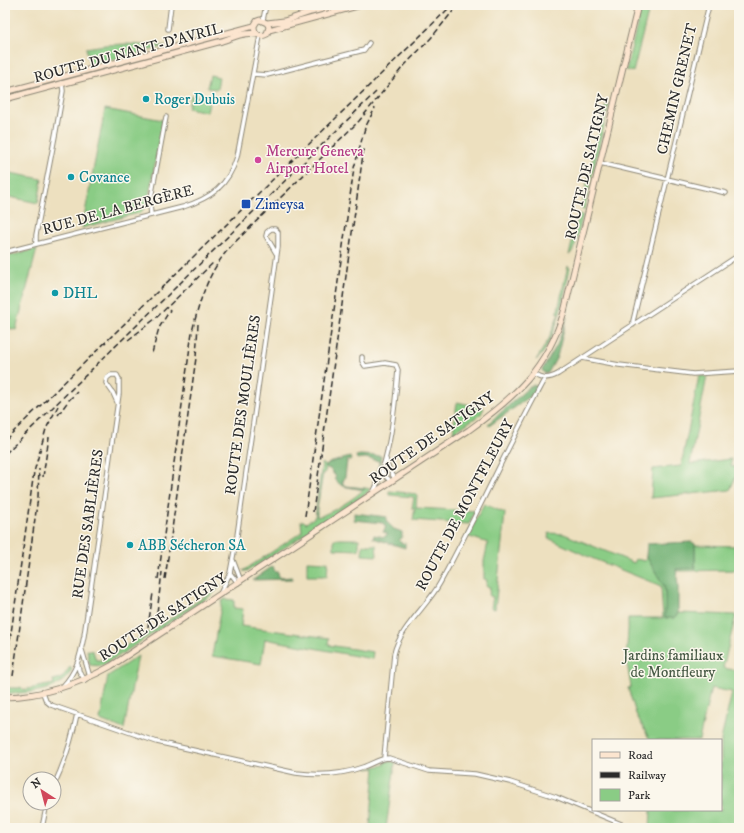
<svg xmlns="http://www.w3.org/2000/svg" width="744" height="833" viewBox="0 0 744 833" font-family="'IM FELL DW Pica',serif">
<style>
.green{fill:#8acc85;stroke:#5a7c58}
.forest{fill:#6fb072;stroke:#4d6e4e}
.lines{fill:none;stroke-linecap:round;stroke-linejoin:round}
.street-casing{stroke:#8c8675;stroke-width:5.5}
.secondary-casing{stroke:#8c8675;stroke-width:7}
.street{stroke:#fff;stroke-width:3.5}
.secondary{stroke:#fce5cf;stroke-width:5}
.rail{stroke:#2b2b2b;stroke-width:1.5;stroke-dasharray:6 3;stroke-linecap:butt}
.culture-dot{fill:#0f9aa8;stroke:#fbf7ec;stroke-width:1.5}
.hotel-dot{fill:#d1479c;stroke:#fbf7ec;stroke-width:1.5}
.transit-dot{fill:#1a4fb4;stroke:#fbf7ec;stroke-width:1.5}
.labels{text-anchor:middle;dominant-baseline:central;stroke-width:3;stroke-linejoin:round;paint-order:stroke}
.street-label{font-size:15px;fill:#2b2b2b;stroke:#fbf7ec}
.culture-label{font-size:15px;fill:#0d838f;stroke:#fbf7ec;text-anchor:start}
.hotel-label{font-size:15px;fill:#b23c85;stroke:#fbf7ec;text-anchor:start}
.transit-label{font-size:15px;fill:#164399;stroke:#fbf7ec;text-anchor:start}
.park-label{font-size:15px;fill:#485b46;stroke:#fbf7ec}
</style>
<rect width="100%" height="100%" fill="#fbf7ec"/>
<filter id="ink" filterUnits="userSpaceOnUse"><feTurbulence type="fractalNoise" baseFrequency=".025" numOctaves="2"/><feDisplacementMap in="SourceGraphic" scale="8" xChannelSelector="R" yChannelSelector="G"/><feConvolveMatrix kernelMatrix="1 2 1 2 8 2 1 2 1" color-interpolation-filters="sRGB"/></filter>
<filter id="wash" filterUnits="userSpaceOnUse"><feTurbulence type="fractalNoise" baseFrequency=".012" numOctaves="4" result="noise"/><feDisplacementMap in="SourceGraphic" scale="16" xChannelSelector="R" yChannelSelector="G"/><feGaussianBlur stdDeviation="0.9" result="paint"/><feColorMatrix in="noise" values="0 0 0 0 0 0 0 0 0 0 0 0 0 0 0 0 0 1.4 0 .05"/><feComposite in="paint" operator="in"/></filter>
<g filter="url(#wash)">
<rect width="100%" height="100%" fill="#ede0bf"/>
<path class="green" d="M 642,5 L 650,5 L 633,72 L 626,70 Z
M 126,44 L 166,46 L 90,66 L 86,48 L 105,45 Z
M 167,52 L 167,54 L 74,78 L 74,77 Z
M 210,75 L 219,77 L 217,89 L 207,88 Z
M 191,95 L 210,99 L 207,112 L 188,108 Z
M 607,104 L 609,104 L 584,210 L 581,209 L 605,106 L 607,106 Z
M 105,109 L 163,120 L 147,206 L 140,213 L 131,215 L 82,228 Z
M 5,172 L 42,179 L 38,203 L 5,196 Z
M 579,214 L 583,215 C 580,224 576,251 569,255 Z
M 37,249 L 16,330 L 5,327 L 5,257 Z
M 568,266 L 570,268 C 565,291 555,347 536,360 L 549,339 L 559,313 L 556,312 L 558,310 Z
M 699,376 L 707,376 L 690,464 L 731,459 L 731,467 L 736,466 L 736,476 L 730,490 L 651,498 L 653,469 L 681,466 Z
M 457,402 L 484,408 L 481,414 L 453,433 Z
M 322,463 L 326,466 L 325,472 L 323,473 L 317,509 L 317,517 C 330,514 356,498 365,488 L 370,489 L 367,493 L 352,503 L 255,567 L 247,571 L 243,571 L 302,532 L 301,521 L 304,521 L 306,523 L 315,517 Z
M 389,491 L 417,494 L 416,508 L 475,511 L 469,524 L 413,520 L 415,508 L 412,508 L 414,497 L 389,495 Z
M 484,504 L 505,513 L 495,609 L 491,608 L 493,597 L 489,596 L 490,587 L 486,586 L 487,580 L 484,579 L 484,561 L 488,543 L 467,536 Z
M 549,533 L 564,534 L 634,563 L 636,559 L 645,561 L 646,556 L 664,586 L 666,600 L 674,618 L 678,613 L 736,615 L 723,668 L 739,671 L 739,809 L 736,823 L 739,824 L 739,828 L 650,828 L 651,810 L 721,810 L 721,740 L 732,692 L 711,688 L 699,740 L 650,740 L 636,714 L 628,688 L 631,687 C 630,678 627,668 627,659 C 626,645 629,632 628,618 L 663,618 L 661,586 L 589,557 L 548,538 Z
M 334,539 L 359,539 L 359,550 L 334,549 Z
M 695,544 L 697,545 L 739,546 L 739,570 L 676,571 L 676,569 L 695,568 Z
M 363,545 L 376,545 L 377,556 L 362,555 Z
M 307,561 L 328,562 L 327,576 L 307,576 Z
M 222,585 L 213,594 L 114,659 L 114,658 L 101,666 L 90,665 L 87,650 L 93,651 L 96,660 L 102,660 L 164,623 Z
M 225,599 L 234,600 L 234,608 L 243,609 L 241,626 L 329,638 L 328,645 L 373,652 L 372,659 L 265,639 L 261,664 L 212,656 L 222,601 Z
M 138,656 L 124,729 L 100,720 L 108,676 Z
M 70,667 L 72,669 C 60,693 28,693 5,693 L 5,688 L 19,688 L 21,687 L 23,690 L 54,684 L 53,680 L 62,678 Z
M 387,761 L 398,763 L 395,764 L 386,828 L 370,828 L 375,768 L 368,769 L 368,768 L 384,765 L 385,762 Z"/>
<path class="forest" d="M 567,317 L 557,357 L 548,373 L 544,373 L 542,370 L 557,345 Z
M 533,385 L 538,386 L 535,393 L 489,426 L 488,424 L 529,387 Z
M 360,455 L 381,456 L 379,473 L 377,477 L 374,476 L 379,465 L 379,461 L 365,458 L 357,459 L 356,456 Z
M 350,457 L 351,460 L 347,461 L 345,477 L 342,484 L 346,486 L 365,488 L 364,490 L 342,486 L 334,479 L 336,477 L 329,468 L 328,469 L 325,467 L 329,463 Z
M 354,513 L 387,517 L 386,521 L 394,529 L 402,532 L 402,538 L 399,540 L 402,544 L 405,543 L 405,548 L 373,538 L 374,535 L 384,537 L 387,535 L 387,533 L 383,532 L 386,527 L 383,523 L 354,520 Z
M 692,542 L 695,544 L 695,568 L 676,569 L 678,585 L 678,613 L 674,618 L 665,618 L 665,593 L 664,586 L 646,556 L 647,544 Z
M 273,566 L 275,572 L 278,572 L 279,578 L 292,577 L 292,579 L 253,580 Z"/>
</g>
<g filter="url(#ink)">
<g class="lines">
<g class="street-casing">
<path id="street" d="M 263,20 L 266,5
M 168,29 L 171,5
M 253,74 L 267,75 L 364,50 L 369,43
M 600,163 L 726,193
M 151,215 L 150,204 L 151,198 L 166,117
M 36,244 L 36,235 L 56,131 L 63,91 L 62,83
M 5,252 L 183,207 C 211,198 228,186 237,157 L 260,36
M 633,325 L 633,321 L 709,5
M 362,357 L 362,361 L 365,366 L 385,363 L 396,365 L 398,370 C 395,408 390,459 373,493
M 582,358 L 619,365 L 693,374 L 739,371
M 533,373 C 542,379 549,379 558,374 L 739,255
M 386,459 L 388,467 L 395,479
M 382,472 L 391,482
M 233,560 L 241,581
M 230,573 L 238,583
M 221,592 L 230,573 L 237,536 L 278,247 L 278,232 L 275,229 L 271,229 L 267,232 L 266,236 L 276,253
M 82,650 L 90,677
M 78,665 L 79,671 L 85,680
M 62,687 C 77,671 80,657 84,636 L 119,394 L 119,379 L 117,375 L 111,375 L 107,378 L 106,383 L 113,393 L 117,402
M 43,693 L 46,701 L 51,705 L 157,742 L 296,773 C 319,776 341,775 363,767 C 372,764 380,758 389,758 L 429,771 L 475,774 L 510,782 L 556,797 L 631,828
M 384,758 L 394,654 C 400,627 427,607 440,583 C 477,516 508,445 545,378
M 54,785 C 65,762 72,739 77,714
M 42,828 L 47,803"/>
</g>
<g class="secondary-casing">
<path id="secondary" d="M 267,23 L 269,27 L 267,34 C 260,38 254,34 254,26 L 257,21 L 260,20 L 267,23 L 284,21 L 311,12 L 338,5
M 269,30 L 361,5
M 5,92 L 254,26
M 5,99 L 222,41 C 234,37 244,32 257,34
M 5,697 C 44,696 77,685 111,666 L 469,430 C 515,397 547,368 564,312 L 638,5"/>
</g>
<use href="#street" class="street"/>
<use href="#secondary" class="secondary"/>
<path class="rail" d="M 128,340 L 155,319 L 214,262
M 152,353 L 159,328 L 170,310
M 58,415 L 69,400 L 77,392
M 5,440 L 449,8
M 5,454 L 376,92
M 43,477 L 49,437
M 313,512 L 364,147
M 305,516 L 354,168 L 365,128 L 375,108
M 158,579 L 192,332 C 200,299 209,269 233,244 L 359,121 L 402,68 L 431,38 L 458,5
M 165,579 L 196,358 L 198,324
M 156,621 L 162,572
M 148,627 L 153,593
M 5,675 L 34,472 L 46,429 L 58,406
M 13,676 L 38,497 L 39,468"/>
</g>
</g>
<g class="culture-dot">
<circle cx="146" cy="99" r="4"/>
<circle cx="71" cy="177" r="4"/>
<circle cx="55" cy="293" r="4"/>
<circle cx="130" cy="545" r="4"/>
</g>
<circle class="hotel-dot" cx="258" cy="160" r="4"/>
<rect class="transit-dot" x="241" y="199" width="10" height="10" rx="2"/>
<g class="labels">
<g class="street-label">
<text transform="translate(128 53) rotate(-15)">ROUTE DU NANT-D'AVRIL</text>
<text transform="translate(677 89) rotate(-77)">CHEMIN GRENET</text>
<text transform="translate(587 167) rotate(-77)">ROUTE DE SATIGNY</text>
<text transform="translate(118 210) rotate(-15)">RUE DE LA BERGÈRE</text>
<text transform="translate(243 405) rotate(-82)">ROUTE DES MOULIÈRES</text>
<text transform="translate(432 438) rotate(-35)">ROUTE DE SATIGNY</text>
<text transform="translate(465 505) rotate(-62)">ROUTE DE MONTFLEURY</text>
<text transform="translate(88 524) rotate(-82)">RUE DES SABLIÈRES</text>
<text transform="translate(163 617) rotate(-33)">ROUTE DE SATIGNY</text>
</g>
<g class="culture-label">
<text x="154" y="99">Roger Dubuis</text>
<text x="79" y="177">Covance</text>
<text x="63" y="293">DHL</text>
<text x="138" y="545">ABB Sécheron SA</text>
</g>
<g class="hotel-label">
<text x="266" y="151">Mercure Geneva<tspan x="266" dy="17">Airport Hotel</tspan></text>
</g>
<g class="transit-label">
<text x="255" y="204">Zimeysa</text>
</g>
<g class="park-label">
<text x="673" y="655">Jardins familiaux<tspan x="673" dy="17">de Montfleury</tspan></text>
</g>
</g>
<rect width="744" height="833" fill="none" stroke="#fbf7ec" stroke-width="20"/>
<rect x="592" y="739" width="130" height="72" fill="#fbf7ec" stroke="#a8a59f"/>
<rect x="600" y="752" width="20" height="6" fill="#fce5cf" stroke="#a8a59f"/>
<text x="628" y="759" font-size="12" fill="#2b2b2b">Road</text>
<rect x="600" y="772" width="20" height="6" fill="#2b2b2b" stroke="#a8a59f"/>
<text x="628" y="779" font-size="12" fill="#2b2b2b">Railway</text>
<rect x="600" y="789" width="20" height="12" fill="#8acc85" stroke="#a8a59f"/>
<text x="628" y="799" font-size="12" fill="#2b2b2b">Park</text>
<g transform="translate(42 791) rotate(324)"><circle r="19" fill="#fbf7ec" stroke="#a8a59f"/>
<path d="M0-3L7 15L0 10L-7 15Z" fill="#d1495b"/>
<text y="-6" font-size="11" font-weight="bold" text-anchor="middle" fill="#2b2b2b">N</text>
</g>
</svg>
